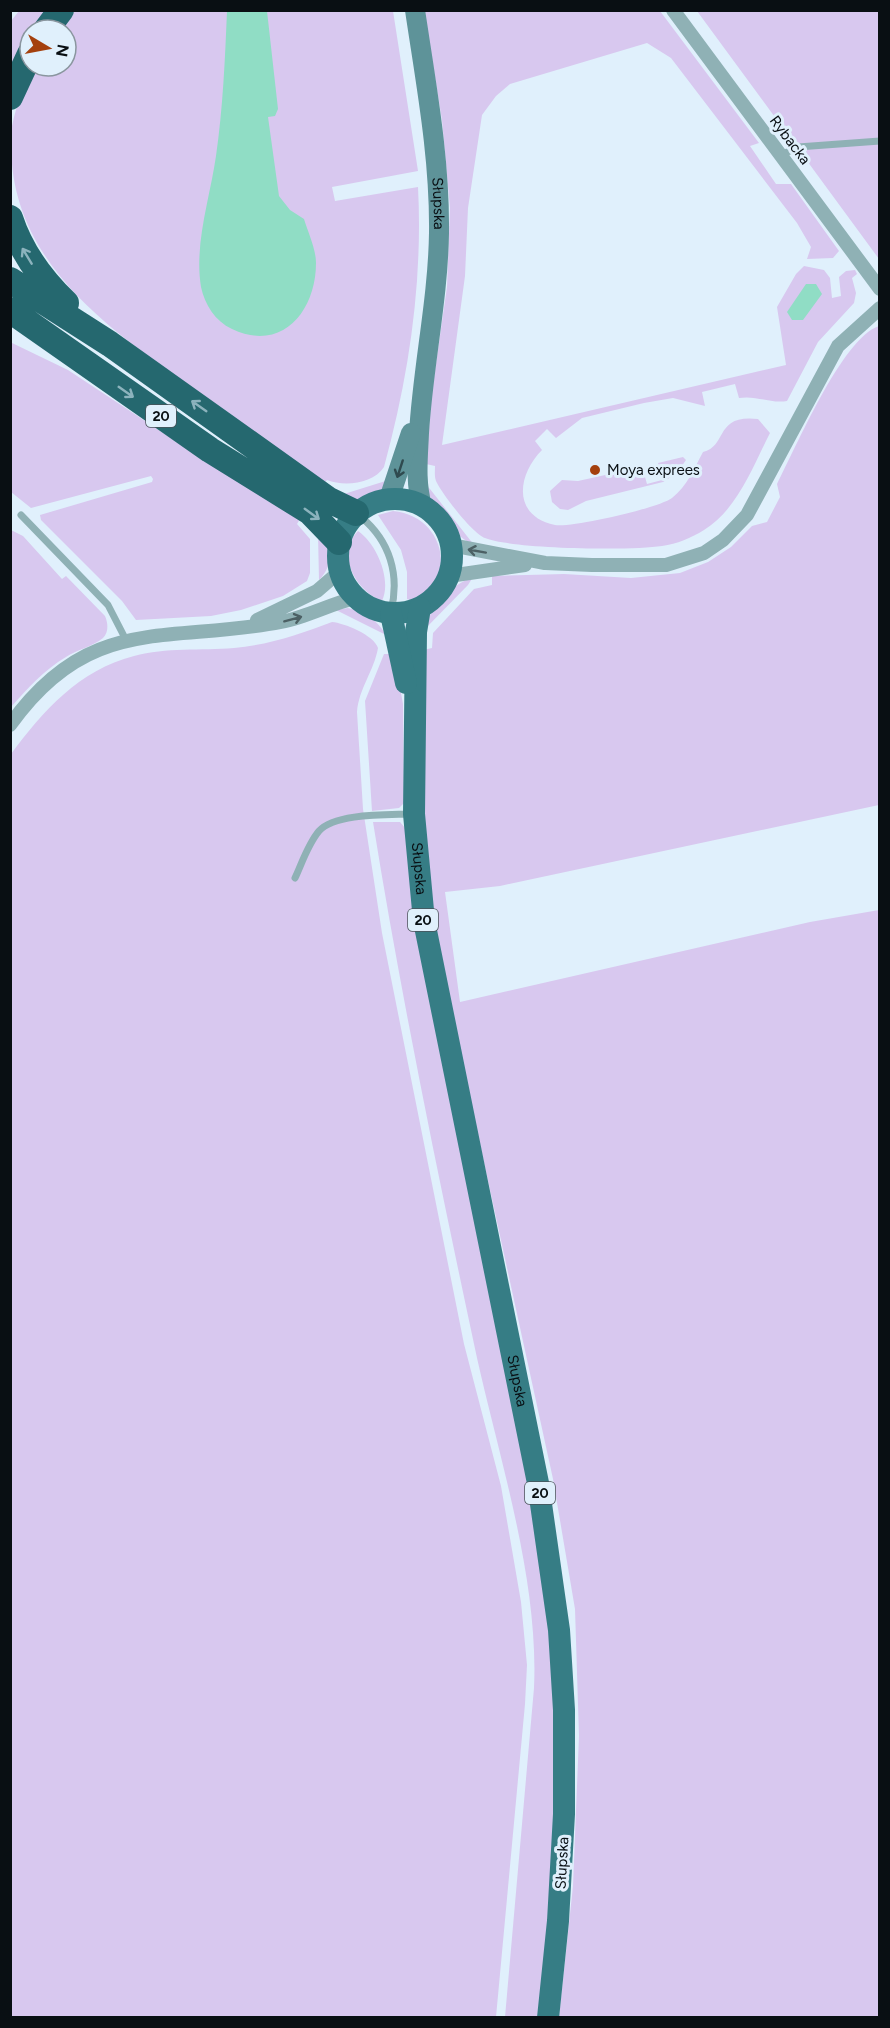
<svg xmlns="http://www.w3.org/2000/svg" width="890" height="2028" viewBox="0 0 890 2028" font-family="Figtree,sans-serif">
<style>
.green{fill:#d8c8ef}
.water{fill:#90ddc5}
.lines{fill:none;stroke-linecap:round;stroke-linejoin:round}
.lane{stroke:#8fb1b5;stroke-width:7}
.street{stroke:#8fb1b5;stroke-width:14}
.secondary{stroke:#5e9399;stroke-width:20}
.primary{stroke:#367d85;stroke-width:22}
.highway{stroke:#25686f;stroke-width:26}
.oneway{stroke:#8cb3bd}
.oneway2{stroke:#2f4a4f}
.oneway3{stroke:#4c6064}
.poi-dot{fill:#a4400e;stroke:#e0f0fc;stroke-width:2}
.labels{text-anchor:middle;dominant-baseline:central;stroke-width:6;stroke-linejoin:round;paint-order:stroke}
.shield{fill:#e0f0fc;stroke:#4a5259;stroke-width:1.5}
.shield-label{font-size:14px;font-weight:bold;fill:#090f13}
.street-label{font-size:15px;fill:#090f13;stroke:#e0f0fc}
.poi-label{font-size:15px;fill:#090f13;stroke:#e0f0fc;text-anchor:start}
</style>
<rect width="100%" height="100%" fill="#e0f0fc"/>
<path class="green" d="M 19,11 L 52,11 L 36,30 L 30,30 L 30,37 L 11,70 L 11,21 Z
M 73,11 L 393,11 L 418,171 L 332,187 L 335,201 L 418,187 C 423,281 409,376 384,467 C 373,484 344,487 327,480 L 321,487 C 284,456 247,425 206,397 C 113,332 0,260 12,126 C 16,105 25,86 34,66 L 66,66 L 66,30 L 58,30 Z
M 424,11 L 660,11 L 759,143 L 750,146 L 776,184 L 791,184 L 839,251 L 833,258 L 807,259 L 811,247 L 797,223 L 671,58 L 647,43 L 510,84 L 496,96 L 482,115 L 468,208 L 465,276 L 442,445 L 786,365 L 777,307 L 796,274 L 804,266 L 824,270 L 830,278 L 832,298 L 841,296 L 839,277 L 846,271 L 855,270 L 857,274 L 852,278 L 856,293 L 854,303 L 818,342 L 787,401 C 771,404 756,395 739,398 L 735,384 L 702,392 L 705,406 L 673,398 L 644,403 L 582,418 L 556,438 L 547,429 L 535,441 L 542,450 C 517,475 512,516 555,525 C 571,528 659,508 672,498 C 687,486 694,469 703,452 C 728,446 714,414 758,419 L 770,433 C 753,466 738,509 704,530 C 691,538 677,544 662,546 C 631,551 512,549 485,538 C 473,534 443,495 437,483 C 434,478 435,472 435,466 L 426,464 L 432,391 L 447,287 L 450,208 L 442,120 Z
M 697,11 L 879,11 L 879,259 Z
M 879,326 L 879,805 L 500,886 L 445,892 L 460,1002 L 810,922 L 879,910 L 879,2017 L 559,2017 L 573,1886 L 579,1736 L 575,1609 L 553,1479 L 438,951 L 424,832 L 423,650 L 432,648 L 433,633 L 474,589 L 492,585 L 492,576 L 564,574 L 631,578 L 680,573 L 708,562 L 731,547 L 752,526 L 767,522 L 780,497 L 777,484 C 796,448 842,338 879,326 Z
M 10,342 L 68,370 L 189,450 L 301,517 L 297,524 L 310,539 L 310,573 L 307,581 L 283,596 L 241,610 L 211,616 L 136,620 L 122,601 L 41,520 L 40,515 L 152,482 L 153,479 L 151,476 L 31,508 L 11,492 Z
M 683,457 L 686,460 L 677,473 L 663,482 L 586,501 L 568,510 L 560,509 L 552,502 L 550,491 L 562,480 L 578,481 L 637,468 L 637,471 L 643,470 L 647,484 L 662,480 L 658,463 Z
M 392,479 C 381,493 374,498 356,501 L 344,494 Z
M 425,484 L 430,489 L 474,545 C 454,537 431,505 425,484 Z
M 393,511 C 447,516 459,585 410,600 L 407,599 L 407,572 L 401,550 L 378,515 Z
M 11,530 L 23,536 L 62,579 L 66,576 L 105,616 C 108,623 109,632 103,638 C 94,646 76,650 66,657 C 44,670 28,688 11,707 Z
M 358,531 C 377,544 392,580 382,601 C 356,591 335,554 358,531 Z
M 318,534 L 329,541 C 332,556 330,569 319,580 Z
M 473,577 L 468,585 L 423,631 C 431,608 450,585 473,577 Z
M 348,608 C 363,611 378,620 386,635 L 336,610 Z
M 332,622 C 344,623 374,635 378,648 C 374,671 359,688 357,712 L 363,809 L 382,933 L 464,1344 L 501,1486 L 521,1602 L 527,1665 L 525,1704 L 496,2017 L 11,2017 L 11,754 C 43,711 79,670 134,656 C 166,647 201,651 234,648 C 268,645 301,634 332,622 Z
M 384,654 L 394,654 L 403,704 L 404,803 L 399,808 L 372,811 L 365,701 Z
M 373,822 L 400,822 L 406,829 L 530,1484 L 551,1631 L 557,1814 L 540,2017 L 505,2017 L 534,1688 C 539,1581 500,1461 477,1358 C 439,1180 402,1002 373,822 Z"/>
<path class="water" d="M 227,11 L 267,11 L 278,109 L 275,116 L 268,117 L 279,196 L 290,210 L 304,219 C 308,232 316,249 316,263 C 316,311 282,353 232,329 C 215,321 205,305 201,287 C 194,244 210,198 216,156 C 223,108 225,59 227,11 Z
M 806,284 L 816,284 L 822,294 L 803,320 L 792,320 L 787,312 Z"/>
<g class="lines">
<path class="lane" d="M 781,155 L 798,147 L 880,141
M 21,515 L 108,605 L 126,640
M 361,517 C 390,541 400,575 391,611
M 295,878 C 302,863 308,844 319,831 C 335,813 387,815 411,814"/>
<path class="street" d="M 673,10 L 880,289
M 451,545 L 545,563 L 592,565 L 666,565 L 704,553 L 723,540 L 747,515 L 838,346 L 880,308
M 449,576 L 525,565
M 257,620 L 317,591 L 339,572
M 10,725 C 90,613 167,644 281,622 C 307,617 330,604 355,598"/>
<g class="secondary">
<path id="s1" d="M 415,10 C 426,84 440,158 439,233 C 438,300 423,366 419,433 C 418,458 415,481 422,506"/>
<path d="M 389,499 L 411,433"/>
</g>
<g class="primary">
<circle cx="395" cy="556" r="57"/>
<path id="s2" d="M 420,608 L 416,632 L 414,814 L 424,921 L 538,1483 L 559,1630 L 564,1710 L 564,1814 L 558,1921 L 548,2018"/>
<path d="M 391,614 L 406,683"/>
</g>
<path class="highway" d="M 46,30 L 61,10
M 10,97 L 30,54
M 10,218 C 21,252 41,279 66,303
M 10,280 L 110,344 L 329,500 L 356,513
M 10,310 L 210,450 L 310,512 L 339,542"/>
</g>
<defs><path id="oneway-shaft" d="M-6 0H5M1.5-3L5.5 0L1.5 3" fill="none" stroke-width="1.6" stroke-linecap="round" stroke-linejoin="round" transform="scale(1.5)"/></defs>
<g class="oneway">
<use href="#oneway-shaft" transform="translate(27 256) rotate(-121)"/>
<use href="#oneway-shaft" transform="translate(126 392) rotate(35)"/>
<use href="#oneway-shaft" transform="translate(199 406) rotate(-145)"/>
<use href="#oneway-shaft" transform="translate(312 514) rotate(36)"/>
</g>
<use class="oneway2" href="#oneway-shaft" transform="translate(400 469) rotate(108)"/>
<g class="oneway3">
<use href="#oneway-shaft" transform="translate(477 551) rotate(-170)"/>
<use href="#oneway-shaft" transform="translate(293 619) rotate(-15)"/>
</g>
<circle class="poi-dot" cx="595" cy="470" r="6"/>
<g class="labels">
<g class="shield">
<rect x="146" y="405" width="30" height="22" rx="4.5"/>
<rect x="408" y="909" width="30" height="22" rx="4.5"/>
<rect x="525" y="1482" width="30" height="22" rx="4.5"/>
</g>
<g class="shield-label">
<text x="161" y="416">20</text>
<text x="423" y="920">20</text>
<text x="540" y="1493">20</text>
</g>
<g class="street-label">
<text transform="translate(790 140) rotate(53)">Rybacka</text>
<text stroke="none"><textPath href="#s1" startOffset="195">Słupska</textPath></text>
<text stroke="none"><textPath href="#s2" startOffset="261">Słupska</textPath></text>
<text stroke="none"><textPath href="#s2" startOffset="783">Słupska</textPath></text>
<text transform="translate(562 1863) rotate(-87)">Słupska</text>
</g>
<g class="poi-label">
<text x="607" y="470">Moya exprees</text>
</g>
</g>
<rect width="890" height="2028" fill="none" stroke="#090f13" stroke-width="24"/>
<g transform="translate(48 48) rotate(100)"><circle r="28" fill="#e0f0fc" stroke="#8a969f" stroke-width="1.5"/>
<path d="M0-4.5L10 22L0 15L-10 22Z" fill="#a4400e"/>
<text y="-9" font-size="16" font-weight="bold" text-anchor="middle" fill="#090f13">N</text>
</g>
</svg>
